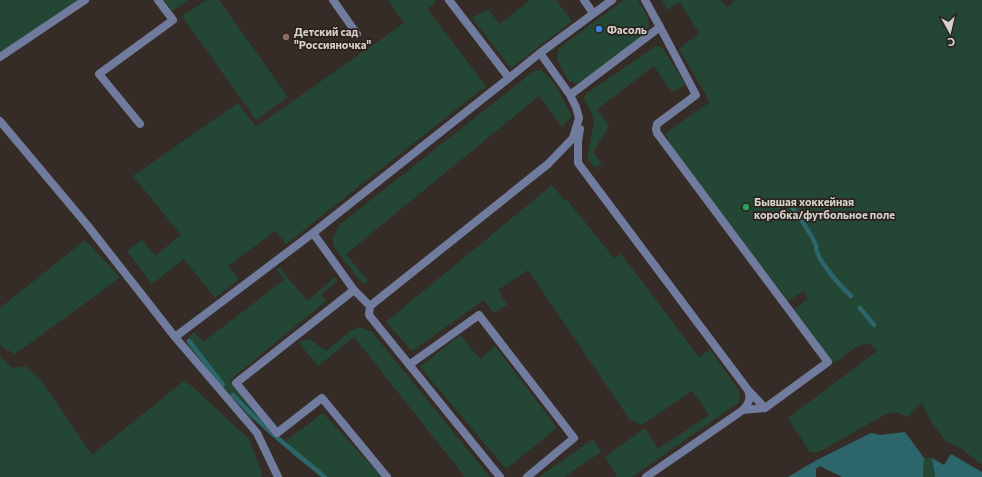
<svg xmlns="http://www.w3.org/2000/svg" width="982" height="477" viewBox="0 0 982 477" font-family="Commissioner,sans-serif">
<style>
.green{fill:#234635}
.water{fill:#2c666a}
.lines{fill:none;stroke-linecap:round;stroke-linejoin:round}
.stream{stroke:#2c666a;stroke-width:4.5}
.lane{stroke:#717b9d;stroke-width:8}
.street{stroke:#717b9d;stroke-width:8}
.shop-dot{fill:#3f7fe0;stroke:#2c231d;stroke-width:1.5}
.education-dot{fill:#8d6e63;stroke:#2c231d;stroke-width:1.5}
.leisure-dot{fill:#2e9e5b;stroke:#2c231d;stroke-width:1.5}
.labels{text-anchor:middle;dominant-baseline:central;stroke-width:3.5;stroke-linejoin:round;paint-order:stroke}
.poi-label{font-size:11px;font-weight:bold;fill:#d6d0cc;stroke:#2c231d;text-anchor:start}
</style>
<rect width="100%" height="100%" fill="#362c27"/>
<path class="green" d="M 0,0 L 78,0 L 0,53 Z
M 164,0 L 188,0 L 172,11 Z
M 207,0 L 219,0 L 288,97 L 256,120 L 182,16 Z
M 388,0 L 434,0 L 436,2 L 427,9 L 486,86 L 286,244 L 275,231 L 228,266 L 239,279 L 215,298 L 184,259 L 152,284 L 127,251 L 142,240 L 155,256 L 181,235 L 133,176 L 238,103 L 256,127 L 404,23 Z
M 530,0 L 556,0 L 572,21 L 511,68 L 472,18 L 488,9 L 500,24 Z
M 624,0 L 638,0 C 644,11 651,19 648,31 L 583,81 L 575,83 L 569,81 C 563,70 554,61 559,48 Z
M 662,0 L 721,0 L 727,7 L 736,0 L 982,0 L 982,465 L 962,449 L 946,442 L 932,423 L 922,403 L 908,417 L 896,412 L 886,414 L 819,452 L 810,452 L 788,418 L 877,351 L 869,343 L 856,347 L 834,363 L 829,358 L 794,309 L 808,299 L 803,291 L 788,301 L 671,146 L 666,134 L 668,131 L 710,102 L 679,49 L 699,33 L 680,2 L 667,10 Z
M 656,46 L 662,47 L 685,84 L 674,92 L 671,91 L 654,66 L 597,109 L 609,126 L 593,152 L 602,164 L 595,168 L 587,158 L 594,123 L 592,113 L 586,103 L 584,98 L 587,93 Z
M 540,70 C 553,76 565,104 572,116 L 562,127 L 539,96 L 346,254 L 368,281 L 363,284 L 334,248 C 331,239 335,233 339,225 L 534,71 Z
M 552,185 L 565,201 L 567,200 L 614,258 L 621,254 L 699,357 L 710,349 L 739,391 L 740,398 L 738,403 L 632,477 L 616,477 L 617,476 L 605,457 L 645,428 L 658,449 L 709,415 L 692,391 L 642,425 L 630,420 L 528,270 L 498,290 L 507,305 L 494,313 L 484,300 L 412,351 L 386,322 Z
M 85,240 L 120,277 L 98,294 L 15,354 L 2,347 L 0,343 L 0,308 Z
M 280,268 L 307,301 L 335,277 L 337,281 L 321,295 L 326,301 L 230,380 L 271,430 L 249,417 L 187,345 L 187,339 L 194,332 L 203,342 L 284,280 L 276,269 Z
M 359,327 L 371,331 L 490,477 L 465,477 L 354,337 L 318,366 L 298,342 L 310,339 L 326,351 L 350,331 Z
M 460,335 L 480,359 L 495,346 L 557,428 L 506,469 L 420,367 Z
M 0,356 L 12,368 L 25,366 L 41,380 L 92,455 L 185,380 L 249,439 L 261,470 L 262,477 L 0,477 Z
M 323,413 L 382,477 L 321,477 L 292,454 L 286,441 Z
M 593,439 L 601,452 L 564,477 L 539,477 Z
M 924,458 L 932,458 L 935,477 L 923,477 Z"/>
<path class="water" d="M 905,432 L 924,458 L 923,477 L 842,477 L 820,466 L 816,469 L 816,477 L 788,477 L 815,461 L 871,433 L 880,435 Z
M 951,454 L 982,472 L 982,477 L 935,477 L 932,458 L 944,465 Z"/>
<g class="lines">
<path class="stream" d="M 791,206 C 800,218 811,232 816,246 C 817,249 815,248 817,252 C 822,265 841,287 851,296
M 860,308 L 874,325
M 189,341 L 223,385
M 233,395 C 261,426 293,451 325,477"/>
<path class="lane" d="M 333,0 L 357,34
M 449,0 L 509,78 L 540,53 L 570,95
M 584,0 L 593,13
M 645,0 L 660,27
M 540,53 L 612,0
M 140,124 L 99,74 L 173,20 L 158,0
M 580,129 L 578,141 L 578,163 L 748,390 L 765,408
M 313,233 L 354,290
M 370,306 L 369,315 L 500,477
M 175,337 L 313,233 L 509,78
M 409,365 L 479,315 L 574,438 L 527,477
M 743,410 C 749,403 751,399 748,390
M 387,477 L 322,398 L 277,433 L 236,383 L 354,290 L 370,306 L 548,164 L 573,138 L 579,118 L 576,107 L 570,95 L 660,27 L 696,95 L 657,124 L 656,129 L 657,133 L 828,362 L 765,408 L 743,410 L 646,477"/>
<path class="street" d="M 0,57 L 85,0
M 0,121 L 88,226 L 175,337 L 257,433 L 278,477"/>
</g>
<circle class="shop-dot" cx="599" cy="29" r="4"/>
<circle class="education-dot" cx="286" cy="37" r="4"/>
<circle class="leisure-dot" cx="746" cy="207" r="4"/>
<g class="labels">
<g class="poi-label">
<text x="607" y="29">Фасоль</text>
<text x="294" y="31">Детский сад<tspan x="294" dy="13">"Россияночка"</tspan></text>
<text x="754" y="201">Бывшая хоккейная<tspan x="754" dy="13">коробка/футбольное поле</tspan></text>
</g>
</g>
<g transform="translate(950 32) rotate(172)" stroke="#2c231d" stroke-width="3" paint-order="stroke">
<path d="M0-3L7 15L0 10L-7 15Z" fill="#d6d0cc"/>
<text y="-6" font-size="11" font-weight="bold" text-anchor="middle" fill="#d6d0cc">С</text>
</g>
</svg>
